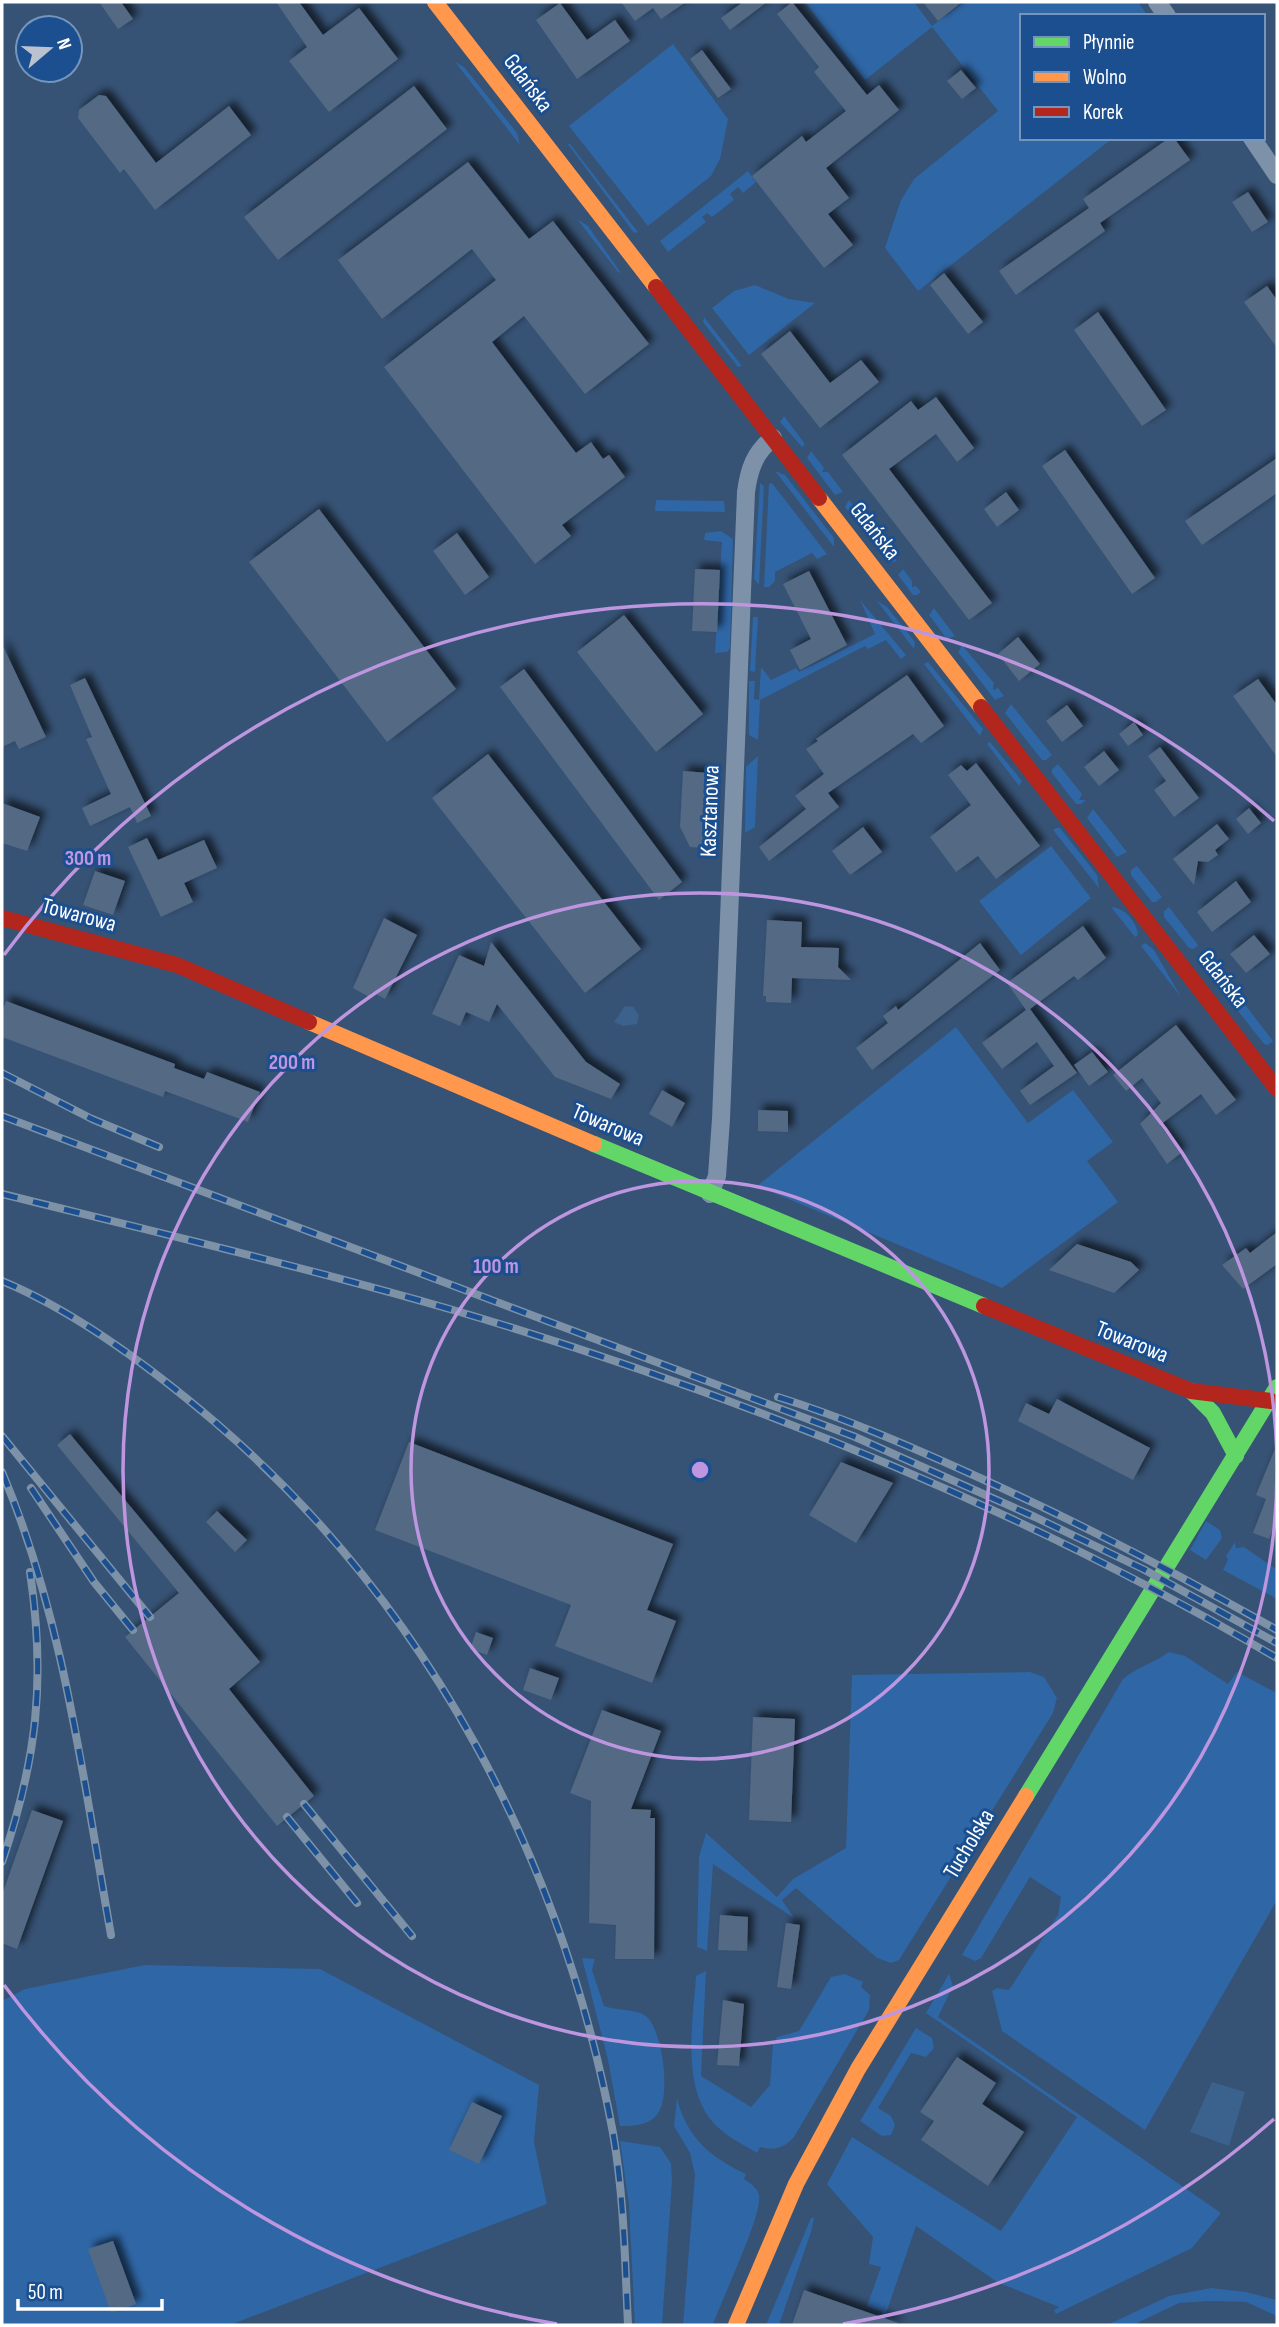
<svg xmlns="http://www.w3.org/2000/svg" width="1279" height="2327" viewBox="0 0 1279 2327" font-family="'Sofia Sans Condensed',sans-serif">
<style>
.green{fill:#2f66a5}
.water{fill:#3b618d}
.building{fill:#526984;filter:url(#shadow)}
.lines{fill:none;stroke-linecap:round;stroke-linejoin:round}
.street{stroke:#7d92a8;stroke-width:18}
.fast{stroke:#63d668;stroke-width:16}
.slow{stroke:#ff974d;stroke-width:16}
.jam{stroke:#b3261e;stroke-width:16}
.rail-casing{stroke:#7e92a7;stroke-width:8}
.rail{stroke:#1b4f8f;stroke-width:5;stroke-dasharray:16;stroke-linecap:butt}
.ring{fill:none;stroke:#bd96df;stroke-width:3.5}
.labels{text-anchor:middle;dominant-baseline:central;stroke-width:6;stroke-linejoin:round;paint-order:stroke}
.street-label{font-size:23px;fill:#fff;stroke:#1b4f8f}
.centre{fill:#bd96df;stroke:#1b4f8f;stroke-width:3.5}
.ring-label{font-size:21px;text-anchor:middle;font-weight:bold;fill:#bd96df;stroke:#1b4f8f;stroke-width:6;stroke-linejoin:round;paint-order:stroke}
</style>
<defs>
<filter id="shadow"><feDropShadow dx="5.5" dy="-5.5" stdDeviation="3.5" flood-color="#0009"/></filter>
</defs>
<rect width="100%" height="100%" fill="#365274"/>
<path class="green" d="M 805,2 L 914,2 L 932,26 L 964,2 L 1138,2 L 1148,16 L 1022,16 L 1022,138 L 1113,138 L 918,291 L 885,248 L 901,200 L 914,179 L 998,111 L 932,27 L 865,80 Z
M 673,44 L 728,119 L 720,159 L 711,176 L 648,226 L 569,126 Z
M 455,62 L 464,67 L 517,133 L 520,145 Z
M 567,143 L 570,144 L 638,232 L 634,233 Z
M 748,171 L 756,182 L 743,193 L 738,187 L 730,194 L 734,200 L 712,217 L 707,213 L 702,217 L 706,222 L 668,252 L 660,241 Z
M 577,219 L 588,226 L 621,273 L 618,272 Z
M 755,285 L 789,299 L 815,303 L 749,355 L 712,308 L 734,291 Z
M 704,317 L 742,366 L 738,367 L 703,322 Z
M 784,416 L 805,444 L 802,447 L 780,422 Z
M 811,451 L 824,468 L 822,472 L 828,472 L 843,492 L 835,495 L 807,458 Z
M 775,471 L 785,475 L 834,538 L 834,547 Z
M 760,483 L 764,486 L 759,585 L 754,579 Z
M 772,483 L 827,554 L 817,559 L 812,553 L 775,572 L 775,581 L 769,587 L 764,587 L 769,484 Z
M 656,500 L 724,501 L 725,512 L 655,511 Z
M 849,500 L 871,527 L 866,531 L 863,530 L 845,507 Z
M 721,531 L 733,539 L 730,648 L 727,652 L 715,653 L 722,542 L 704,540 L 705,533 Z
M 877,534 L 897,561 L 889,563 L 871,541 Z
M 903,569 L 912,581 L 912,587 L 916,586 L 921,592 L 917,595 L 913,595 L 898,575 Z
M 860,600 L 906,655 L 901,659 L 886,640 L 868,649 L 865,646 L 760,700 L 758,740 L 749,735 L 749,681 L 755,681 L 754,699 L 759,700 L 761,667 L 771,680 L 796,668 L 799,672 L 875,634 Z
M 877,601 L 887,607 L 915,642 L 914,649 Z
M 934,608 L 955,636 L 947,639 L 929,615 Z
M 753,617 L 758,617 L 755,672 L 750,671 Z
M 962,645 L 994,683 L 993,690 L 998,688 L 1004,696 L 995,700 L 958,652 Z
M 928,662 L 983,729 L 980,736 L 924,664 Z
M 1011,704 L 1052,755 L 1046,760 L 1042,760 L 1005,713 Z
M 990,742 L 1022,781 L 1019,786 L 987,744 Z
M 758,756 L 755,827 L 745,833 L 746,767 Z
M 1058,764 L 1082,794 L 1079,800 L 1086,800 L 1081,804 L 1076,804 L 1052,773 L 1052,769 Z
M 1093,809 L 1127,852 L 1117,857 L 1087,818 Z
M 1056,828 L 1060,828 L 1097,875 L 1099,888 L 1053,830 Z
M 1051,846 L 1091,898 L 1021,955 L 979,901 Z
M 1137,866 L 1162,897 L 1156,902 L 1152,902 L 1131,875 L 1131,870 Z
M 1111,907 C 1125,908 1137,922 1138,935 L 1135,937 Z
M 1169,907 L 1198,945 L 1194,949 L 1189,948 L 1164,917 L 1164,911 Z
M 1145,943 L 1154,950 L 1181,997 L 1141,946 Z
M 1214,964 L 1273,1041 L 1268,1045 L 1264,1044 L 1208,973 Z
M 956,1027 L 1028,1123 L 1073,1090 L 1113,1142 L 1087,1161 L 1118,1202 L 1002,1288 L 757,1186 Z
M 1206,1521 L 1220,1530 L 1222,1538 L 1206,1560 L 1190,1550 Z
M 1235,1542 L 1236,1548 L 1244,1547 L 1277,1570 L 1277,1599 L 1223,1570 L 1228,1560 L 1226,1556 Z
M 1169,1652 L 1185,1656 L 1228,1684 L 1237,1672 L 1277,1693 L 1277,1900 L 1145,2130 L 1002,2031 L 992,1991 L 997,1988 L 1009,1990 L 1058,1915 L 1061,1897 L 1030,1877 L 981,1958 L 975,1961 L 962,1955 L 1123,1679 C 1137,1667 1154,1663 1169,1652 Z
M 1030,1672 L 1044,1677 L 1057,1698 L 1053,1713 L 899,1960 L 891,1963 L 877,1958 L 796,1888 L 782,1900 L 794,1918 L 713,1864 L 707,1951 L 697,1947 L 699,1857 L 706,1833 L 777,1897 L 793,1879 L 846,1848 L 852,1675 Z
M 582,1958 L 595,1959 L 592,1970 L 604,2006 C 616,2011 637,2008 647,2017 C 663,2032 672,2100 656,2116 C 647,2126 632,2126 620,2126 L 608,2060 Z
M 145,1965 L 320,1969 L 539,2085 L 534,2142 L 547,2204 L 230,2325 L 2,2325 L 2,2001 L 25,1989 Z
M 706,1971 L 701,2076 L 751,2107 L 770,2085 L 773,2043 L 777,2037 L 799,2031 L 831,1977 L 845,1974 L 863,1982 L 861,1987 L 870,1995 L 869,2010 L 794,2137 C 785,2148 773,2151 760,2147 L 757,2153 C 746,2146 731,2139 721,2130 C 679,2096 693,2023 696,1976 Z
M 949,1974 L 953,1986 L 938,2017 L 1221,2213 L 1192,2248 L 1056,2314 L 1054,2310 L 1059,2307 L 997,2282 L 916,2226 L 882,2325 L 877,2325 L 882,2312 L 867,2306 L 881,2267 L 869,2264 L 873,2237 L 827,2184 L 852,2137 L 1001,2231 L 1077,2117 L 926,2013 Z
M 916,2028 L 932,2038 L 934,2048 L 926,2057 L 911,2053 L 878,2108 L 891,2116 L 895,2125 L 891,2135 L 882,2136 L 860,2121 Z
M 677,2098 C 687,2138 710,2157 746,2174 L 744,2179 C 750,2183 757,2187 759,2195 C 763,2215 721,2300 713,2325 L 683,2325 L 695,2175 L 690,2153 L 674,2126 Z
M 620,2141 L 660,2147 L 671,2163 L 672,2181 L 662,2325 L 635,2325 L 629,2206 Z
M 811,2218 L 814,2218 L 811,2232 L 779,2325 L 766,2325 Z
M 1211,2288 L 1246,2292 L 1277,2300 L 1277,2316 L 1246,2302 L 1209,2301 L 1179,2303 L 1133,2325 L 1107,2325 L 1169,2296 Z"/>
<path class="water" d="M 625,1006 L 633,1007 L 639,1015 L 637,1024 L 623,1026 L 614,1022 Z
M 1212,2082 L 1245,2092 L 1229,2146 L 1190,2132 Z"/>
<path class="building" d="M 99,2 L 121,2 L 133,19 L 118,29 Z
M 276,2 L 299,2 L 323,35 L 359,8 L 398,59 L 329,112 L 289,61 L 307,47 Z
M 621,2 L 686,2 L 661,19 L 653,8 L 635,21 Z
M 743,2 L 767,2 L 730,30 L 721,18 Z
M 792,2 L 867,95 L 879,85 L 899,110 L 826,168 L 849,198 L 828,214 L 853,245 L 824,268 L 752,176 L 802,136 L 806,142 L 846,111 L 814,72 L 819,67 L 777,14 Z
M 923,2 L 962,2 L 938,21 Z
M 560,3 L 587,40 L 615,20 L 630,41 L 577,79 L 536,20 Z
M 702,50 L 731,89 L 718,98 L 690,59 Z
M 961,70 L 976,88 L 962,99 L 947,81 Z
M 414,86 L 447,129 L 278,260 L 244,217 Z
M 99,95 L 106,96 L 156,163 L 229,106 L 251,135 L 155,210 L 124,169 L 120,173 L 78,118 L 79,110 Z
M 1169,138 L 1174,138 L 1190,160 L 1100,223 L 1105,231 L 1016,295 L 999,271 L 1089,208 L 1083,199 Z
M 468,162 L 529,239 L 553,221 L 649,344 L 585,394 L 524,316 L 492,342 L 576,453 L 591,442 L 603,459 L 609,455 L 625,477 L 562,525 L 571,536 L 535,564 L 384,367 L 496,280 L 472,249 L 382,319 L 338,260 Z
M 1248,192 L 1268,222 L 1252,232 L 1232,202 Z
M 944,273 L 983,322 L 968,334 L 930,285 Z
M 1267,286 L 1277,300 L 1277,348 L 1244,302 Z
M 1098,312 L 1166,410 L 1142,426 L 1074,330 Z
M 790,331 L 830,383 L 861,360 L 879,382 L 820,428 L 761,354 Z
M 936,397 L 974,448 L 957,462 L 936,434 L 889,469 L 992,603 L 969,620 L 842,455 L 911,401 L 918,410 Z
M 1065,450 L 1155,578 L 1132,594 L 1042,466 Z
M 1277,458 L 1277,493 L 1202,545 L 1185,521 Z
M 1006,492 L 1019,510 L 997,527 L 984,509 Z
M 319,509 L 456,689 L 387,742 L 249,562 Z
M 457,533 L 489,577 L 465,595 L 433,551 Z
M 695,569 L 720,570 L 717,632 L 692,631 Z
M 809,571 L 847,645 L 800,670 L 790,650 L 811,639 L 783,584 Z
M 624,615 L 703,714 L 656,752 L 577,652 Z
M 1018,637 L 1040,664 L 1019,681 L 998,654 Z
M 2,644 L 46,737 L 19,749 L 15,741 L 2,747 Z
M 524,669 L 682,882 L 659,900 L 500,687 Z
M 907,675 L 944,726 L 921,743 L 913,734 L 828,793 L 839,807 L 769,861 L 759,847 L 806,809 L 795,796 L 824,774 L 806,749 L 818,741 L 816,739 Z
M 85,678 L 151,816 L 137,823 L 130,807 L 90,826 L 82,808 L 111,794 L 86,739 L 92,737 L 70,685 Z
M 1258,679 L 1277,705 L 1277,757 L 1233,696 Z
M 1067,705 L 1083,726 L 1062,742 L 1046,721 Z
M 1134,722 L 1143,735 L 1128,746 L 1119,734 Z
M 1160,747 L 1199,798 L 1174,817 L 1154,790 L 1166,781 L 1148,756 Z
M 1104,751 L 1119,770 L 1099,786 L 1084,767 Z
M 488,754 L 641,949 L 585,993 L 432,798 Z
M 976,763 L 1040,846 L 996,879 L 978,856 L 956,872 L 930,837 L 971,805 L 948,775 L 961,765 L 967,771 Z
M 683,771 L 709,773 L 705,848 L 690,847 L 680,827 Z
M 2,803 L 40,817 L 27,851 L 2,843 Z
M 1249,808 L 1261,823 L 1248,834 L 1236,819 Z
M 1217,824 L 1229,839 L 1215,850 L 1218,855 L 1208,862 L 1198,861 L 1194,885 L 1173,859 Z
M 863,827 L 882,852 L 850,875 L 832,851 Z
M 147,838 L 158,860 L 204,840 L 217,868 L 184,883 L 193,902 L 161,917 L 128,847 Z
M 95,871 L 125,881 L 113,915 L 83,905 Z
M 1236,881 L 1251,902 L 1212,932 L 1197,912 Z
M 384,918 L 417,935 L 385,999 L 372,992 L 369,997 L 353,988 Z
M 767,920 L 802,922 L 801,947 L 839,948 L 838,967 L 851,980 L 792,978 L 791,1003 L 766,1002 L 766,996 L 763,996 Z
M 1083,926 L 1106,958 L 1078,980 L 1074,976 L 1030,1009 L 1077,1073 L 1030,1105 L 1020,1091 L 1054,1066 L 1037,1042 L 1002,1069 L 982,1043 L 1026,1010 L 1007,983 Z
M 1254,935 L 1270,954 L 1246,973 L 1230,954 Z
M 491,942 L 586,1062 L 620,1084 L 611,1099 L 555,1077 L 497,1004 L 489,1022 L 466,1012 L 460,1026 L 432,1014 L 459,955 L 484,966 Z
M 980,943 L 1000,970 L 872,1070 L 856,1048 L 888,1023 L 883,1016 L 896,1006 L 898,1010 Z
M 6,1001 L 175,1064 L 174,1068 L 204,1079 L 207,1072 L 260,1092 L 248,1122 L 165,1091 L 163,1097 L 2,1037 L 2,1012 Z
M 1176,1025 L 1236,1100 L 1216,1115 L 1201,1094 L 1160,1125 L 1181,1153 L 1167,1164 L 1140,1124 L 1161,1103 L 1142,1078 L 1126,1091 L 1113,1075 Z
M 1092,1052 L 1108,1072 L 1089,1086 L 1074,1065 Z
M 662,1090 L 685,1103 L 672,1127 L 649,1114 Z
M 758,1110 L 788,1111 L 788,1132 L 758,1131 Z
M 1277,1232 L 1277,1264 L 1243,1289 L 1222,1265 L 1246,1248 L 1250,1253 Z
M 1077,1244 L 1131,1262 L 1139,1270 L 1114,1293 L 1049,1270 Z
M 1057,1399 L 1150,1448 L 1133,1480 L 1018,1421 L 1026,1403 L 1049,1414 Z
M 70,1434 L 260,1662 L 229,1689 L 314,1796 L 277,1826 L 125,1637 L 179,1593 L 57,1445 Z
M 409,1442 L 673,1544 L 647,1610 L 676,1621 L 652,1683 L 555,1646 L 571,1605 L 375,1530 Z
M 1277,1444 L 1277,1518 L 1269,1539 L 1253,1533 L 1266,1499 L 1256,1495 Z
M 841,1462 L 893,1483 L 856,1543 L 809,1515 Z
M 217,1511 L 247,1540 L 235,1552 L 206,1522 Z
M 476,1632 L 493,1638 L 487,1655 L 470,1649 Z
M 530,1668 L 559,1678 L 551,1700 L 523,1690 Z
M 602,1710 L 661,1731 L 631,1809 L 651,1810 L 650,1818 L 655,1818 L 654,1959 L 615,1959 L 616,1925 L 589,1923 L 591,1801 L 570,1793 Z
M 753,1717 L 795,1719 L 791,1822 L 749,1820 Z
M 32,1810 L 63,1821 L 17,1949 L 2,1943 L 2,1895 Z
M 720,1915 L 748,1917 L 747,1951 L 718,1950 Z
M 786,1923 L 800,1925 L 791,1989 L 777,1987 Z
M 723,2000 L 744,2004 L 739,2066 L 717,2065 Z
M 957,2057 L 996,2083 L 982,2104 L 1024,2132 L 988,2186 L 921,2140 L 934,2121 L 920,2112 Z
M 472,2102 L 502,2116 L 479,2164 L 449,2150 Z
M 113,2241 L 136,2304 L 111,2313 L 88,2249 Z
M 804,2290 L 898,2323 L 897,2325 L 792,2325 Z"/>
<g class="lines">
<path class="street" d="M 1157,2 L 1167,16
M 1252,138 L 1277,175
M 710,1194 L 717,1176 L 721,1119 L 746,492 C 749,469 755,452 773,438"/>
<path class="fast" d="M 594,1144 L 984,1306
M 1191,1391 L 1213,1413 L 1236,1456
M 1026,1796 L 1277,1387"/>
<path class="slow" d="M 435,2 L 656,287
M 819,498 L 981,707
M 309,1022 L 594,1144
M 736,2325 L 796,2184 L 858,2069 L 1026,1796"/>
<path class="jam" d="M 656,287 L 819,498
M 981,707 L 1277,1089
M 2,918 L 177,965 L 309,1022
M 984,1306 L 1191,1391 L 1271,1401"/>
<g class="rail-casing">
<path id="rail" d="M 2,1073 L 92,1119 L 159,1147
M 2,1116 L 853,1436 L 1035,1517 L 1143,1569 L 1277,1643
M 2,1194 C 152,1231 304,1267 453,1310 C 739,1394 1020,1507 1277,1658
M 2,1281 C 77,1312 154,1370 216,1423 C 428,1605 562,1859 613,2133 C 624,2196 625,2262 628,2325
M 778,1397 C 848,1419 914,1448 980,1478 C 1082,1524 1180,1575 1277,1630
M 2,1436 L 150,1617
M 2,1472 C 64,1619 83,1779 111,1935
M 31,1488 L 94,1582 L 133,1630
M 304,1804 L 412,1936
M 287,1817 L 357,1903
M 2,1862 C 37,1759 46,1680 30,1572"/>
</g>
<use href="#rail" class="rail"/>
</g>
<g class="ring">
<circle cx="700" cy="1470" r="289"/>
<circle cx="700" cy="1470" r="577"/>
<path d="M1274 2119A866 866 0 0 1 843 2324M557 2324A866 866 0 0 1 4 1985M4 955A866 866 0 0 1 1274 821"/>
</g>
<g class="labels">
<g class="street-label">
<text transform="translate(528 83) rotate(53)">Gdańska</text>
<text transform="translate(875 531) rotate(52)">Gdańska</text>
<text transform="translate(710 811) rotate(-88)">Kasztanowa</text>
<text transform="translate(79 915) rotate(15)">Towarowa</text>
<text transform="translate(1223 979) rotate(52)">Gdańska</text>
<text transform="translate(608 1125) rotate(23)">Towarowa</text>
<text transform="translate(1132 1342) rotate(22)">Towarowa</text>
<text transform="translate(969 1844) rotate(-59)">Tucholska</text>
</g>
</g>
<circle cx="700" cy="1470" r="10" class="centre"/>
<g class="ring-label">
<text x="88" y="865">300 m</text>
<text x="292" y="1069">200 m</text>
<text x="496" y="1273">100 m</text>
</g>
<rect width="1279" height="2327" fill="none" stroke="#ffffff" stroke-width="7"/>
<rect x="1020" y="14" width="245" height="126" fill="#1b4f8f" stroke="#7695bc" stroke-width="2"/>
<rect x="1034" y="37" width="35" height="10" fill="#63d668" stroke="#7695bc" stroke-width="2"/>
<text x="1083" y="49" font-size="21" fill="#ffffff">Płynnie</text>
<rect x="1034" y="72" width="35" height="10" fill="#ff974d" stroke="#7695bc" stroke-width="2"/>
<text x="1083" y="84" font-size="21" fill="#ffffff">Wolno</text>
<rect x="1034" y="107" width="35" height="10" fill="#b3261e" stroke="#7695bc" stroke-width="2"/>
<text x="1083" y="119" font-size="21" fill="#ffffff">Korek</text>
<g transform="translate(49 49) rotate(71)"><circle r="33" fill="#1b4f8f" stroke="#7695bc" stroke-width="2"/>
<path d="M0-5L12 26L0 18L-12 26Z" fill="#b9c2ce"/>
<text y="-10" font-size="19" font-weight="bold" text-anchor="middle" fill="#ffffff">N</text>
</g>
<path d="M18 2299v10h144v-10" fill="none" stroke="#ffffff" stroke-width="3.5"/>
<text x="28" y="2299" font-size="21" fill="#ffffff" stroke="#1b4f8f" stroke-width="5" paint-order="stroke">50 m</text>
</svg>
